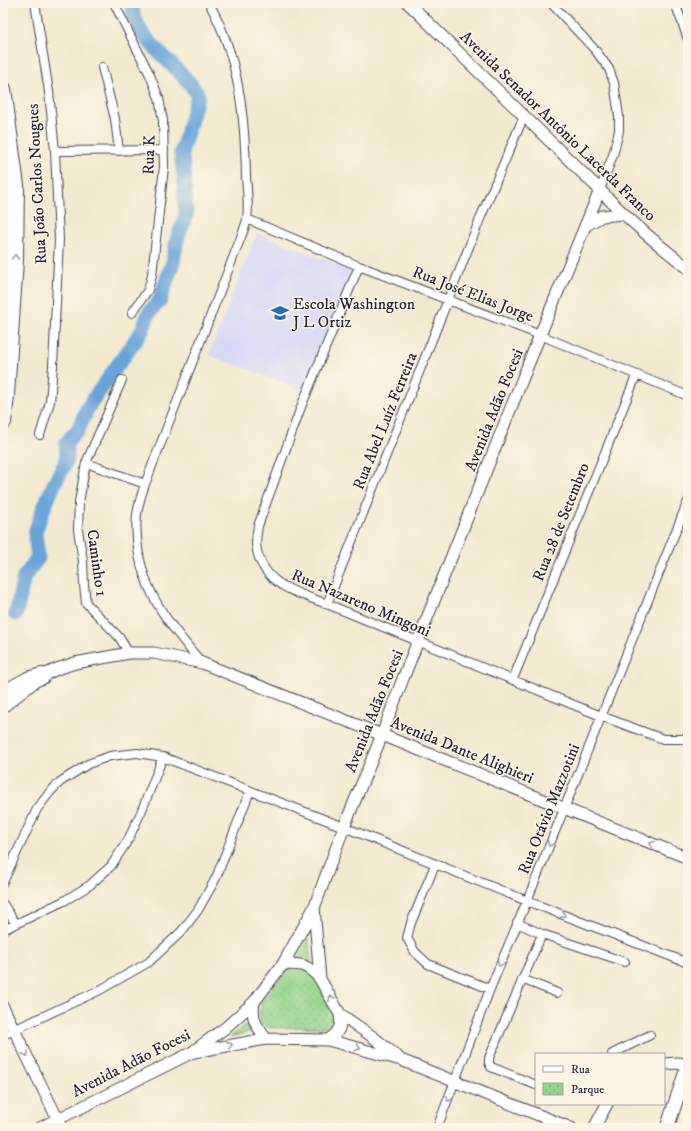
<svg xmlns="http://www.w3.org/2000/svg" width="691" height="1131" viewBox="0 0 691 1131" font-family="'IM FELL DW Pica',serif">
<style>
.built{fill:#d6d7f8}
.grass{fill:url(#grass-tufts);stroke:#5a7a62}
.park{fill:url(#park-dots);stroke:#5a7a62}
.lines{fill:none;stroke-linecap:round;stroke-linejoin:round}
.river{stroke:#69a4d9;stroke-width:15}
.minor-casing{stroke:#414051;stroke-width:10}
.tertiary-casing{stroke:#414051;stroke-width:13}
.primary-casing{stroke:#414051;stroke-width:15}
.motorway-casing{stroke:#414051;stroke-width:18}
.minor{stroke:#fff;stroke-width:8}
.tertiary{stroke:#fff;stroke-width:11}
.primary{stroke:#fff;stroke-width:13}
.motorway{stroke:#fff;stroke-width:16}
.oneway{stroke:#9c9ca7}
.labels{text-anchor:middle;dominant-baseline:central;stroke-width:3;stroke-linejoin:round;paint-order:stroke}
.street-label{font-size:16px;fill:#22223b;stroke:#fcf5e5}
.poi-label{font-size:16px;fill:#22223b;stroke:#fcf5e5;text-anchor:start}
</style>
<defs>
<pattern id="grass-tufts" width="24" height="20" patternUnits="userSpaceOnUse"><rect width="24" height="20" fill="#92d38a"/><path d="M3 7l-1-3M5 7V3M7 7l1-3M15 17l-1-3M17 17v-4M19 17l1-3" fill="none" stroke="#7eb578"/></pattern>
<pattern id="park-dots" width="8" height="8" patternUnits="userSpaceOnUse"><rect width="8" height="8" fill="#92d38a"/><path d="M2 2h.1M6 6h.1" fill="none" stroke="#7eb578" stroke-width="1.8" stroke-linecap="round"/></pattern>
</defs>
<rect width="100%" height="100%" fill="#fcf5e5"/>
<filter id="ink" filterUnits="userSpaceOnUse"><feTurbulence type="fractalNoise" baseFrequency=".025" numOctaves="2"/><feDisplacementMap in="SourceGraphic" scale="8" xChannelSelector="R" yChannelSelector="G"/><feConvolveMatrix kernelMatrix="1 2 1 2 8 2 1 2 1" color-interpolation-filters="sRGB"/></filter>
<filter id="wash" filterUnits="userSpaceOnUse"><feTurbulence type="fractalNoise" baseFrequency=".012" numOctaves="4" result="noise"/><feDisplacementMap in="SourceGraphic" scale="16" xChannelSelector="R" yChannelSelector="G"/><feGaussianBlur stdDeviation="0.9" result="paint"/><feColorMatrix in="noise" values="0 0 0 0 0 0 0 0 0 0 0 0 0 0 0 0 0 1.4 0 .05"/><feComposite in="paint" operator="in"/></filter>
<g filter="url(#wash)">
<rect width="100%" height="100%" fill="#f2ead0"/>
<path class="built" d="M 257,233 L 352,270 L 302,390 L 209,355 Z"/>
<path class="grass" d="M 309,938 L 311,963 L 297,958 Z
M 250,1021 L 255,1031 L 230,1037 Z"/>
<path class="park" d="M 289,965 L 308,968 L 336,1015 L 334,1021 L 329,1027 L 270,1028 L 261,1024 L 259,1015 L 262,1001 Z"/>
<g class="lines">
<path class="river" d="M 16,614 L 24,577 L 38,558 L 35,533 L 41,515 L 54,484 L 67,460 L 66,443 L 78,430 L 88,407 L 142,331 L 149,313 L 160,300 L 173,262 L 177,239 L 186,216 L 184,175 L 181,153 L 198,95 L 189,82 L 156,49 L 141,32 L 133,15 L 132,3"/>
</g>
</g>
<g filter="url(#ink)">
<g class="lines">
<g class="minor-casing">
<path id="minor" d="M 35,3 L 49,92 L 55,151 L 59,240 L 53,366 L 50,402 L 40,435
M 114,3 L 150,75 L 159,98 L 163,121 L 164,167 L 152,275 L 148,290 L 132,313
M 551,3 L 596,51 L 609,69 L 614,83 L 619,116 L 619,131 L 613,155 L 600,190
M 675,3 L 688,39
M 102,67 L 115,119 L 119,151
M 55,151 L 164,150
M 247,219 L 359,266 L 540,335 L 688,396
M 359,266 L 301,407 L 258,526 C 257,532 256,538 256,544 C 260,584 295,592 327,604 L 601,716 L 663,739 L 683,739 L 688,737
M 122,380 L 86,463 L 79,502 L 78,530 L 83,561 L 84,585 L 86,603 L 119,637 L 129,653
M 86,463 L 145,484
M 327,604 L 482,214 L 524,116
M 202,663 C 170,626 140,590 137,538 C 136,527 136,515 139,505 C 140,498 143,491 145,484 L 238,245 C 241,237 245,228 247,219 C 249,208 247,189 246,177 C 245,116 239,57 209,3
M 513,679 L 636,376
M 435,865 L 411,923 L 407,938 L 415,952 L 428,964 L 490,989
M 3,882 L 37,809 L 50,792 L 60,782 L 88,764 L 110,756 L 137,753 L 163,757 L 344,827 L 527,901 L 688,963
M 3,904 L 16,924
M 517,923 L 542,934 L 625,962
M 3,930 L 64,901 L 90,885 L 111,866 L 128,840 L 142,810 L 163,757
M 522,979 L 557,993
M 3,1035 L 100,990 L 149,962 L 182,931 L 198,910 L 216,878 L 250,791
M 612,1054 L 650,1035
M 536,1085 L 491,1067 L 489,1063 L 489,1058 L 542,934
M 437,1128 L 490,989 L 527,901 L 688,501"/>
</g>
<g class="tertiary-casing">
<path id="tertiary" d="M 408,3 L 600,190 C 627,219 657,244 688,268
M 585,226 L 602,216 L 623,214
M 3,707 L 42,676 L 57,669 L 75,663 L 129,653 L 154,653 L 202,663 L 382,735 L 688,858
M 314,908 L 320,979 L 340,1014 L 373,1037 L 398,1057
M 283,964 C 302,964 307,964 320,979
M 254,1002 C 251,1019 256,1025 266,1039
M 3,1007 L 62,1128
M 328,1040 C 339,1033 342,1026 340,1014
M 194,1052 L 266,1039 L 328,1040 L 401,1060 L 571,1128
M 664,1064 L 679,1063 L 688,1066
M 40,1128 L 191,1053 L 225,1028 L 254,1002 L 283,964 L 314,908 L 344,827 L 382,735 L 404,676 L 540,335 L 600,190
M 594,1128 L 607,1104"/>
</g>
<g class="primary-casing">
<path id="primary" d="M 667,1128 L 688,1065"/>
</g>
<g class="motorway-casing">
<path id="motorway" d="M 3,89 L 16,186 L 15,260 L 6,395 L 3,422
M 3,212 L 3,281
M 3,694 L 28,680 L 42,676"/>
</g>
<use href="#minor" class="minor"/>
<use href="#tertiary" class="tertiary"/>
<use href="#primary" class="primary"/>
<use href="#motorway" class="motorway"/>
</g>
<defs><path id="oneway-chevron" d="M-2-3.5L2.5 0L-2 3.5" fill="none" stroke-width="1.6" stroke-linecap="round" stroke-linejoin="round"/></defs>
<g class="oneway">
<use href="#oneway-chevron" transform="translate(15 257) rotate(-89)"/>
<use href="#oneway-chevron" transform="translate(550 844) rotate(112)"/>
<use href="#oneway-chevron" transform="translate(652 844) rotate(-158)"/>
<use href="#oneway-chevron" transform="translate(563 915) rotate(21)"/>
<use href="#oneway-chevron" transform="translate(500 964) rotate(112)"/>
<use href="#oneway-chevron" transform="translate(331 998) rotate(-119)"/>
<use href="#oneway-chevron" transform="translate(230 1045) rotate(-11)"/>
<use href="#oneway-chevron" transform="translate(358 1048) rotate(16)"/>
<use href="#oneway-chevron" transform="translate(26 1054) rotate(64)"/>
<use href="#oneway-chevron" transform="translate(449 1099) rotate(112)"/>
</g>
</g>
<defs>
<g id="school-bare" transform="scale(1.38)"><path d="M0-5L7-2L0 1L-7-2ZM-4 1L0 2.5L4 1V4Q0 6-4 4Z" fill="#1f6fb2" stroke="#fcf5e5" stroke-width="2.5" paint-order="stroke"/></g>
</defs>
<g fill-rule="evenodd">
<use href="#school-bare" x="280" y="313"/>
</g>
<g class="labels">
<g class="street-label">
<text transform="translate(558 126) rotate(44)">Avenida Senador Antônio Lacerda Franco</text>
<text transform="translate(149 155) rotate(-88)">Rua K</text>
<text transform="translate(37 184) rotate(-93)">Rua João Carlos Nougues</text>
<text transform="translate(473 294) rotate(21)">Rua José Elias Jorge</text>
<text transform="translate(494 410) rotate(-68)">Avenida Adão Focesi</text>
<text transform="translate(385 421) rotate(-68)">Rua Abel Luíz Ferreira</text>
<text transform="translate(561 522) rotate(-68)">Rua 28 de Setembro</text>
<text transform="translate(97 563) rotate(82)">Caminho 1</text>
<text transform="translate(361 603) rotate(23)">Rua Nazareno Mingoni</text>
<text transform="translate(374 711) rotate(-68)">Avenida Adão Focesi</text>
<text transform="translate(462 750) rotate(22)">Avenida Dante Alighieri</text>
<text transform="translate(549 809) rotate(-68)">Rua Otávio Mazzotini</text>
<text transform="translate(131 1063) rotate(-27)">Avenida Adão Focesi</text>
</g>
<g class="poi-label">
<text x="293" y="304">Escola Washington<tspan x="293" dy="18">J L Ortiz</tspan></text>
</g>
</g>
<rect width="691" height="1131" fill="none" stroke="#fcf5e5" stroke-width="16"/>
<rect x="535" y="1053" width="130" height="52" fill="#fcf5e5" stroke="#a5a1a1"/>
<rect x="543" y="1066" width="20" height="6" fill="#ffffff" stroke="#a5a1a1"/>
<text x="571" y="1073" font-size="12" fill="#22223b">Rua</text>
<rect x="543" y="1083" width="20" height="12" fill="url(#park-dots)" stroke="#a5a1a1"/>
<text x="571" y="1093" font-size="12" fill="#22223b">Parque</text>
</svg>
